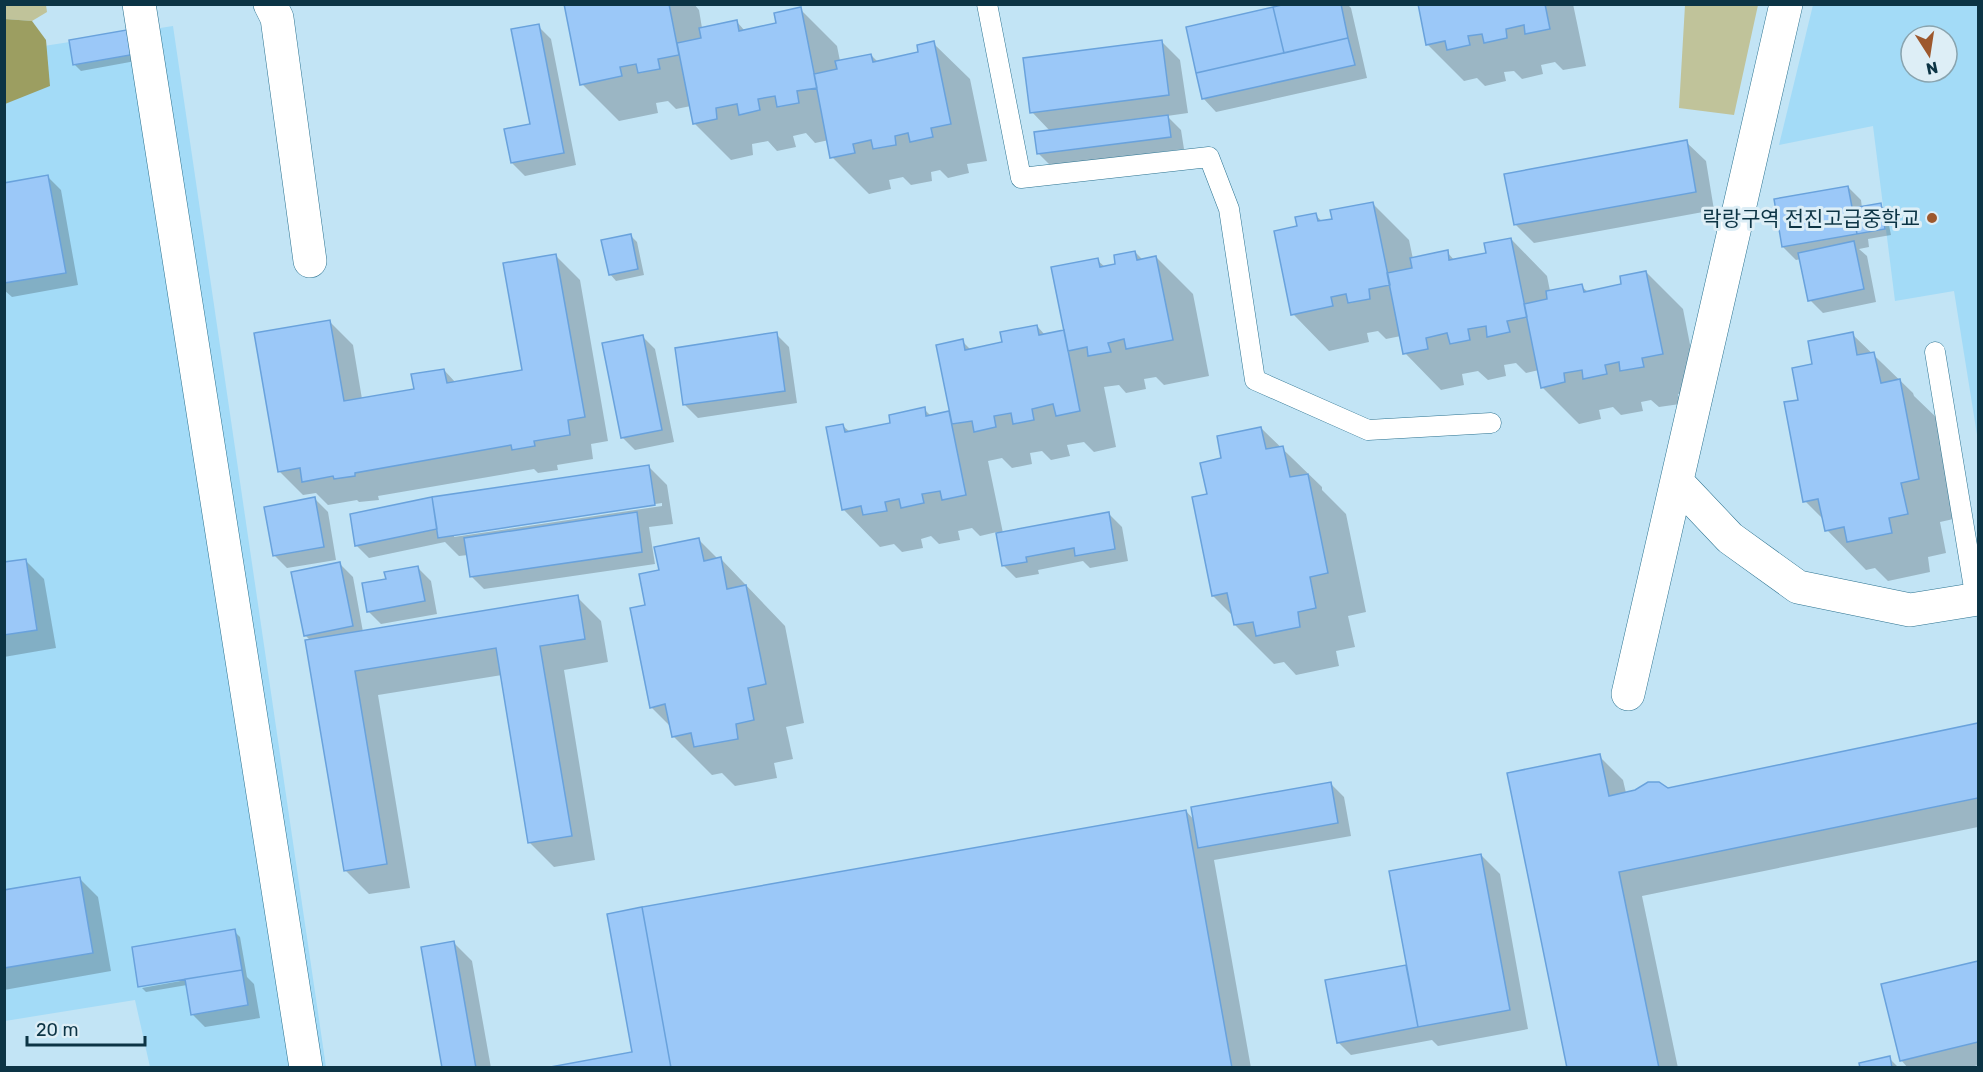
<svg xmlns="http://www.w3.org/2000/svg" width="1983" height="1072" viewBox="0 0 1983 1072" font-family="Rubik,'Noto Sans KR',sans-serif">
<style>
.built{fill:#a3dbf7;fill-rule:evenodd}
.green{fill:#c0c39a}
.forest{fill:#9c9e61}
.shadow{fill:#0003;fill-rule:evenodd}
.building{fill:#9bc8f8;stroke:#69a2dc;stroke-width:1.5}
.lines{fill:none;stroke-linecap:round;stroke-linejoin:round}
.lane-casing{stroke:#2b7290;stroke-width:21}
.street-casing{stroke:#2b7290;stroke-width:34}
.lane{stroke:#fff;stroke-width:20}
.street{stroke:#fff;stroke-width:33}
.poi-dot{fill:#9d582d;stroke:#ddeef6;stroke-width:2}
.labels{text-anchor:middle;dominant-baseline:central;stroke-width:6;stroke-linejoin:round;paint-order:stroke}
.poi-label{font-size:21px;fill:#0c3445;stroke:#ddeef6;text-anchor:end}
</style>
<rect width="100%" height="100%" fill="#c2e4f5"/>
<path class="built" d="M 1813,5 L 1978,5 L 1978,441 L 1954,291 L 1895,301 L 1873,126 L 1779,145 ZM 1911,36 L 1947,36 L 1947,72 L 1911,72 Z
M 173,26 L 326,1067 L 150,1067 L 135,1000 L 5,1021 L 5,52 Z"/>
<path class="green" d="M 4,5 L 46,5 L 47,12 L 32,21 L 5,19 Z
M 1685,5 L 1758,5 L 1734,115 L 1679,108 Z"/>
<path class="forest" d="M 5,19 L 32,21 L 46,40 L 50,86 L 5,104 Z"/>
<path class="shadow" d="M 566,4 L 694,4 L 699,10 L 702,28 L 737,22 L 745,31 L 778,24 L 800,9 L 837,46 L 840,61 L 871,55 L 878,62 L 920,54 L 933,43 L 970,79 L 987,161 L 967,164 L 969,173 L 948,178 L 940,170 L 931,172 L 932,181 L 911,185 L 903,177 L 889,180 L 891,189 L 869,194 L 832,157 L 829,140 L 815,143 L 806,133 L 793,136 L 796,147 L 777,151 L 768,141 L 752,144 L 753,155 L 731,160 L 694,123 L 691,106 L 676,109 L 668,101 L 656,103 L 658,113 L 619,121 L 582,84 Z
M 1295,4 L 1347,4 L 1351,8 L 1367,78 L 1216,112 L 1203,98 L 1187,28 Z
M 1419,4 L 1573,4 L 1586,66 L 1563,70 L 1555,62 L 1541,65 L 1543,74 L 1522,79 L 1514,71 L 1504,72 L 1506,81 L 1485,86 L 1477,78 L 1464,81 L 1427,44 Z
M 538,26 L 551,39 L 576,165 L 525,176 L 512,163 L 531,125 Z
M 131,31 L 141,60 L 81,71 L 74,64 Z
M 1161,41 L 1180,60 L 1188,113 L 1167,116 L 1181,130 L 1184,149 L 1051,166 L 1038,153 L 1051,132 L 1032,112 Z
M 1686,142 L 1706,161 L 1714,210 L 1534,243 L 1515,224 Z
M 48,177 L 61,190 L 78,285 L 12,297 L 4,290 L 4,184 Z
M 1848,187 L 1861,200 L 1862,208 L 1880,204 L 1886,211 L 1891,235 L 1868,239 L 1869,247 L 1859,249 L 1867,256 L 1876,302 L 1823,313 L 1810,300 L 1801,259 L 1796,260 L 1783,247 Z
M 1372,203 L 1409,240 L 1413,259 L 1447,252 L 1455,261 L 1488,254 L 1511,239 L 1547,276 L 1550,291 L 1581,286 L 1588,292 L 1623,285 L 1646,272 L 1683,309 L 1699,390 L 1678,394 L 1680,404 L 1659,407 L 1651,400 L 1641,402 L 1643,411 L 1621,415 L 1613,407 L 1599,410 L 1601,419 L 1579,424 L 1542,387 L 1539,370 L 1526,373 L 1516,363 L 1504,365 L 1506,376 L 1488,380 L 1478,371 L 1462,374 L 1464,385 L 1441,390 L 1405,353 L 1401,336 L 1386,339 L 1378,331 L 1367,333 L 1369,342 L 1329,351 L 1293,314 L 1299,227 L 1315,215 L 1323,222 L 1334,220 Z
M 631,236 L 637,242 L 644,275 L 616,281 L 610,274 Z
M 1135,252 L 1143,260 L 1156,257 L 1193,294 L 1209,376 L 1164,385 L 1156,377 L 1144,379 L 1146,389 L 1126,393 L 1119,385 L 1104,387 L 1116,447 L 1094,452 L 1084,442 L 1067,445 L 1070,456 L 1051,460 L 1042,451 L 1030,453 L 1032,464 L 1012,468 L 1002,458 L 988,461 L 1003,533 L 1109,514 L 1122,527 L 1128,561 L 1090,568 L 1083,561 L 1038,570 L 1039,574 L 1016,578 L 1003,565 L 997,532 L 980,536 L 972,528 L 958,531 L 960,540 L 939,544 L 931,536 L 921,539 L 923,548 L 902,552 L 894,544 L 880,547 L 844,510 L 827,428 L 843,426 L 850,432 L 892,424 L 924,409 L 931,416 L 951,412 L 962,341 L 971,350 L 1004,344 L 1037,326 L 1045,335 L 1066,331 L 1097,260 L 1105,267 L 1117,265 Z
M 556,256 L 580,280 L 608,441 L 591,444 L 593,459 L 557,465 L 558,470 L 538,473 L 534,469 L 378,496 L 379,500 L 359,502 L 357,500 L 328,505 L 316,493 L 303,495 L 279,471 L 329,321 L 353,345 L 362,399 L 415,390 L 444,370 L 456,383 L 523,372 Z
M 776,334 L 789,347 L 797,403 L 698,418 L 685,405 L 676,349 Z
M 1852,334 L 1913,393 L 1914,396 L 1939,420 L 1958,518 L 1940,522 L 1946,553 L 1928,557 L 1930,572 L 1888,581 L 1875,568 L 1866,570 L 1827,530 L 1825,521 L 1805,501 L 1800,401 L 1814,365 Z
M 642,336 L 655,349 L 674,442 L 635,450 L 622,437 Z
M 1261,428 L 1322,487 L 1322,490 L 1346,514 L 1366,612 L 1348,616 L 1355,647 L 1336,651 L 1339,666 L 1296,675 L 1284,662 L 1274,664 L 1235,625 L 1233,616 L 1213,596 L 1209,495 L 1223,459 Z
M 648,466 L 667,485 L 673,524 L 649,527 L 655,564 L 484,589 L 471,576 L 468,555 L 459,556 L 445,542 L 369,558 L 356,545 ZM 662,503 L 662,506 L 454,537 L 454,534 Z
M 315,499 L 328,512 L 336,560 L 287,568 L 274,555 Z
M 699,540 L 718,559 L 721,559 L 785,626 L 804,723 L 786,727 L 793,759 L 774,763 L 777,778 L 735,786 L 722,773 L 712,775 L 673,736 L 671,727 L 651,707 L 646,606 L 661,571 Z
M 25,560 L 44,579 L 56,648 L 4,657 L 4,563 Z
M 340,564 L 353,577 L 363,632 L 577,597 L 601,621 L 608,662 L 564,670 L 595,860 L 554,867 L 530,843 L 502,675 L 378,695 L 410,888 L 369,894 L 345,870 L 311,641 L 305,635 Z
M 418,568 L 431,581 L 437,614 L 381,624 L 368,611 L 387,580 Z
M 1978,725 L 1978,827 L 1642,896 L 1678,1068 L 1569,1068 L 1599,756 L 1623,780 L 1626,793 L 1668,789 Z
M 1331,784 L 1344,797 L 1351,836 L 1214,860 L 1251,1068 L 553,1068 L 634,1053 L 1186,811 L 1195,821 Z
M 1481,855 L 1500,874 L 1528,1029 L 1438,1046 L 1432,1040 L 1351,1055 L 1338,1042 L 1406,967 L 1409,970 Z
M 79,878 L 98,897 L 111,971 L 4,990 L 4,891 Z
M 234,931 L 240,937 L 247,977 L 254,984 L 260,1018 L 205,1027 L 192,1014 L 187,985 L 146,992 L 142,988 L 186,980 Z
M 453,942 L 472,961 L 491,1068 L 444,1068 Z
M 1978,962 L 1978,1065 L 1968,1068 L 1908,1068 L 1901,1060 L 1882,985 Z
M 1889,1058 L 1899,1068 L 1862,1068 Z"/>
<path class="building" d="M 564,4 L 669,4 L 679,55 L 658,59 L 660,69 L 638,73 L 636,64 L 620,67 L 622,76 L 580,85 Z
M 1286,4 L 1341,4 L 1348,38 L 1284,53 L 1273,7 Z
M 1418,4 L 1545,4 L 1550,29 L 1525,34 L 1524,25 L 1506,29 L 1507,38 L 1484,43 L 1482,34 L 1468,36 L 1470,45 L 1447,50 L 1445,41 L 1426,45 Z
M 801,7 L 817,88 L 797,91 L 799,103 L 777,107 L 775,96 L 758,99 L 760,110 L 739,115 L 737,104 L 716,108 L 717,119 L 693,124 L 677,43 L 701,38 L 699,28 L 737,20 L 739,31 L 776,23 L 774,13 Z
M 1273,7 L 1284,53 L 1196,73 L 1186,27 Z
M 539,24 L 564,153 L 511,163 L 504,129 L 530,124 L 511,29 Z
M 132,29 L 136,54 L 73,65 L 69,40 Z
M 1348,38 L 1355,65 L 1202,99 L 1196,73 Z
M 1162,40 L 1169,95 L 1030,113 L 1023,58 Z
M 934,41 L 951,124 L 931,128 L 933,137 L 910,142 L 908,133 L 895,136 L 896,145 L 873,149 L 871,140 L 853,144 L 855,153 L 830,158 L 814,74 L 837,69 L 835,61 L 871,54 L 873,62 L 918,52 L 917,45 Z
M 1168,115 L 1171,137 L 1037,154 L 1034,132 Z
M 1687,140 L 1696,192 L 1514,225 L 1504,174 Z
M 48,175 L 66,273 L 4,283 L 4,183 Z
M 1848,186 L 1857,234 L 1782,247 L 1774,199 Z
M 1373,202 L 1390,285 L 1369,289 L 1370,299 L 1348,303 L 1346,294 L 1331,297 L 1333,306 L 1291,315 L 1274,231 L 1297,226 L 1295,217 L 1316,213 L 1318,221 L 1332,219 L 1330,210 Z
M 1881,203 L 1885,229 L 1857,234 L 1852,208 Z
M 631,234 L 638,269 L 609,275 L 601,240 Z
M 1511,238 L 1527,317 L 1507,321 L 1510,332 L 1487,337 L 1486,326 L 1468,329 L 1470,340 L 1450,344 L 1447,333 L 1426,338 L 1428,349 L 1403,354 L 1387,273 L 1412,268 L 1410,258 L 1448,250 L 1449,260 L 1486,253 L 1484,243 Z
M 1854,241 L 1864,289 L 1808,301 L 1798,253 Z
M 1135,251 L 1137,260 L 1156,256 L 1173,340 L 1126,349 L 1124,339 L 1108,343 L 1111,352 L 1088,356 L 1087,347 L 1068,351 L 1051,267 L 1098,258 L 1100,267 L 1115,264 L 1114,255 Z
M 556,254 L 585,417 L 568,420 L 570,435 L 534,441 L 535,446 L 512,450 L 511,445 L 355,473 L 355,476 L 334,479 L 333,476 L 302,482 L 300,468 L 278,472 L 254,333 L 330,320 L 344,401 L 414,389 L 411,374 L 444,369 L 447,383 L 522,370 L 503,263 Z
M 1646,271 L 1663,354 L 1642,358 L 1644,367 L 1620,371 L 1619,362 L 1605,365 L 1607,374 L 1583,379 L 1582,370 L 1564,373 L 1565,382 L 1541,388 L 1524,304 L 1547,299 L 1546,291 L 1582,284 L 1584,292 L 1621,284 L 1620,276 Z
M 1037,325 L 1039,335 L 1064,330 L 1080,411 L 1056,416 L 1053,404 L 1032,409 L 1034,420 L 1013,424 L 1011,413 L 994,416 L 996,427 L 974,432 L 972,421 L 952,424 L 936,345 L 963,339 L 965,350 L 1002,342 L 1000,332 Z
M 777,332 L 785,391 L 683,405 L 675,348 Z
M 1853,332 L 1857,355 L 1874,352 L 1881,383 L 1900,379 L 1919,479 L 1901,483 L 1908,514 L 1889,518 L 1892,533 L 1847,542 L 1844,527 L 1825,531 L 1818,499 L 1803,502 L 1784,402 L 1798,400 L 1792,368 L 1812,364 L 1808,341 Z
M 643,335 L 662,430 L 621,438 L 602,343 Z
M 925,407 L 926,416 L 949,411 L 966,495 L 942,500 L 940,491 L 922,494 L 924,503 L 901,508 L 899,499 L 885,502 L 887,511 L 863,515 L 861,506 L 842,510 L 826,427 L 843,424 L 845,432 L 890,423 L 889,415 Z
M 1261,427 L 1266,449 L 1283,446 L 1290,477 L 1308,474 L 1328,573 L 1310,577 L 1316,608 L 1298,612 L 1300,627 L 1256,636 L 1253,622 L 1234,625 L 1227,593 L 1212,596 L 1192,497 L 1207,494 L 1200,463 L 1221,458 L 1217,436 Z
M 649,465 L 655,505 L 438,538 L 432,497 Z
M 315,497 L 324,547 L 273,556 L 264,507 Z
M 432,497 L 437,529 L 355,546 L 350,514 Z
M 637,512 L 642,552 L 470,577 L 464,538 Z
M 1109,512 L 1115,549 L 1075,556 L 1074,548 L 1026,557 L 1027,562 L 1002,566 L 996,533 Z
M 699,538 L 704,561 L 721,557 L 727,589 L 746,585 L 766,684 L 748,688 L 754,720 L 736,724 L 738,739 L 694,747 L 691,733 L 672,737 L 665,704 L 650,708 L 630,608 L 645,605 L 639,574 L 659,570 L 654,547 Z
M 26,559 L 37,630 L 4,635 L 4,562 Z
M 340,562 L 353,626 L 304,636 L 291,572 Z
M 418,566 L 425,601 L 367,612 L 362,583 L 386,579 L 384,572 Z
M 578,595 L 585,639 L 540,646 L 572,836 L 528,843 L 496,648 L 355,671 L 387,864 L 344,871 L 305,640 Z
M 1978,723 L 1978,798 L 1619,872 L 1659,1068 L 1567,1068 L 1507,773 L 1600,754 L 1609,796 L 1635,790 L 1648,782 L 1659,782 L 1668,788 Z
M 1331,782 L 1338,823 L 1198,848 L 1191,807 Z
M 1186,810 L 1232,1068 L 671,1068 L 642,907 Z
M 1481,854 L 1510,1010 L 1418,1027 L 1389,871 Z
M 80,877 L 93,953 L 4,968 L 4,890 Z
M 642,907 L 671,1068 L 545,1068 L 632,1052 L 607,914 Z
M 235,929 L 242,970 L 138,987 L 132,947 Z
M 454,941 L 476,1068 L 442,1068 L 421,947 Z
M 1978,961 L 1978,1042 L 1900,1061 L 1881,984 Z
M 1406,965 L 1418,1027 L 1337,1043 L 1325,980 Z
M 242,970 L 248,1005 L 191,1015 L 185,979 Z
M 1890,1056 L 1892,1068 L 1860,1068 L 1859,1063 Z"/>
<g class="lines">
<g class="lane-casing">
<path id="lane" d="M 987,4 L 1021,178 L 1209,157 L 1229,209 L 1255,380 L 1368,430 L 1491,423
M 1935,352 L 1976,600"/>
</g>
<g class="street-casing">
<path id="street" d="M 139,4 L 306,1068
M 270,4 L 277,18 L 310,261
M 1677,482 L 1730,538 L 1798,587 L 1910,610 L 1978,599
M 1628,694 L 1786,4"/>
</g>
<use href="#lane" class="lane"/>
<use href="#street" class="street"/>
</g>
<circle class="poi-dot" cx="1932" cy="218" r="6"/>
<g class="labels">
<g class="poi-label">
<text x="1920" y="218">락랑구역 전진고급중학교</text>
</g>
</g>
<rect width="1983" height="1072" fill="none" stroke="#0c3445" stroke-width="12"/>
<g transform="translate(1929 54) rotate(168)"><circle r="28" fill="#ddeef6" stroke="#89a4af" stroke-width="1.5"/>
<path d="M0-4.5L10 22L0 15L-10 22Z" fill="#9d582d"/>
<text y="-9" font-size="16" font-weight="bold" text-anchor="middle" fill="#0c3445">N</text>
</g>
<path d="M27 1036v9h118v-9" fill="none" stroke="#0c3445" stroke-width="3"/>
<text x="36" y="1036" font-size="18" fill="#0c3445" stroke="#ddeef6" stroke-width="4.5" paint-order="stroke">20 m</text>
</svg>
